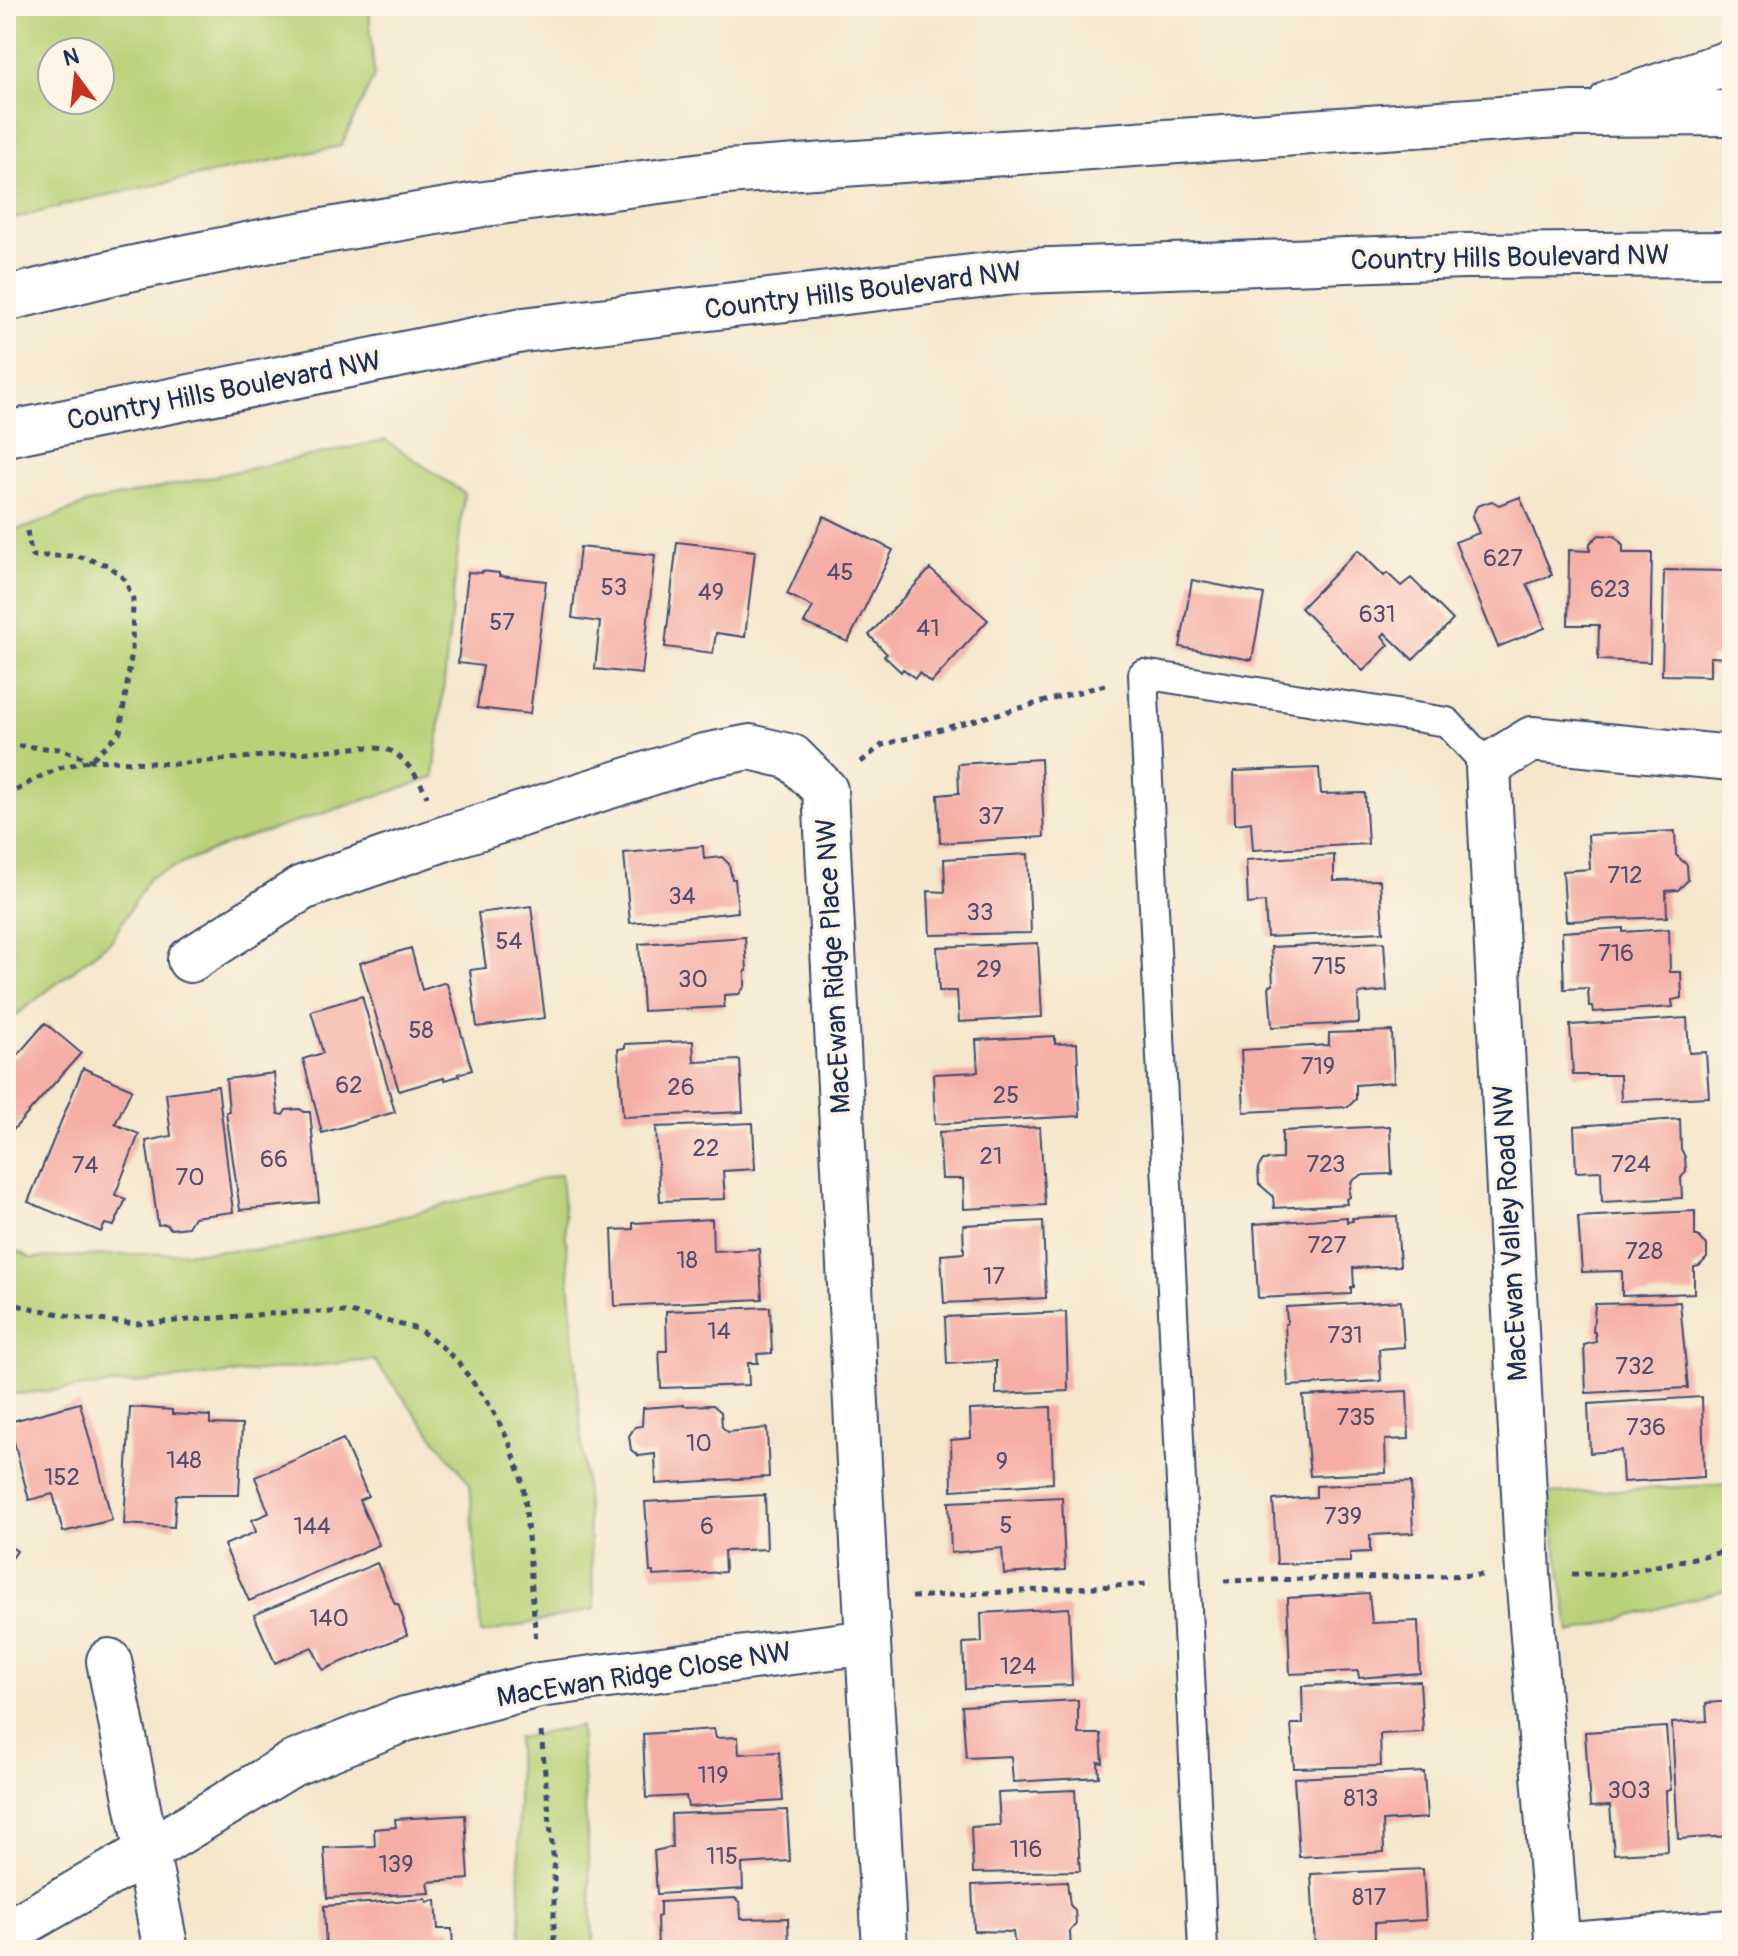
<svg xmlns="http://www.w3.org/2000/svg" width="1738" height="1956" viewBox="0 0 1738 1956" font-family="Pangolin,sans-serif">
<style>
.green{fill:#b9d278;stroke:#6a806b;stroke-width:2;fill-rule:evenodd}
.building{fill:#f5ada5}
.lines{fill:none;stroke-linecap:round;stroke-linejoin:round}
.service-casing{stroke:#3c4b6e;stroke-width:32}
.minor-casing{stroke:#3c4b6e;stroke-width:48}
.primary-casing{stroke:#3c4b6e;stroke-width:48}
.path{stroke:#3c4b6e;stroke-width:5;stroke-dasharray:6 6;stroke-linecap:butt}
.service{stroke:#fff;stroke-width:28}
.minor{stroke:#fff;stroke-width:44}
.primary{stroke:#fff;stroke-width:44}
.labels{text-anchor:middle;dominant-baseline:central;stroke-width:7;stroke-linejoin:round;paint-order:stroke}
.number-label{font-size:24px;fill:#524e70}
.street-label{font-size:28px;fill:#1b2f5e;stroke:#fcf5e5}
</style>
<rect width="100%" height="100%" fill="#fcf5e5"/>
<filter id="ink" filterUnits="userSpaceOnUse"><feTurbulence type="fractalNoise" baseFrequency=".0125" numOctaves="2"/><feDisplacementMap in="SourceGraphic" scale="16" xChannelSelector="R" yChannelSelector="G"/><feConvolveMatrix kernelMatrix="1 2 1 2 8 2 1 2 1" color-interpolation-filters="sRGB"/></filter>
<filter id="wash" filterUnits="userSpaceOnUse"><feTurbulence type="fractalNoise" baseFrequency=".006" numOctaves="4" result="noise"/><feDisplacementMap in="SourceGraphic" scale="32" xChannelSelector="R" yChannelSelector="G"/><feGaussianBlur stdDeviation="1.8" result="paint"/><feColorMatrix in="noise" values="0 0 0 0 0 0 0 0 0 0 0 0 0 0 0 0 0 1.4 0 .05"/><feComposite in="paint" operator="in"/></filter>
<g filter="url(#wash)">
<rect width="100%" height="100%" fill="#f4e7cc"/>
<path class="green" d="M 6,6 L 369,6 L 374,76 L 341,146 L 80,201 L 6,221 ZM 52,52 L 100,52 L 100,100 L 52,100 Z
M 385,440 L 464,493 L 434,778 L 230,843 L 149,878 L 111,941 L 6,1023 L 6,531 L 28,527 L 88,503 Z
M 561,1174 L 595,1609 L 481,1634 L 470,1484 L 374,1360 L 6,1395 L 6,1245 L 31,1258 L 279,1249 Z
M 1732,1484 L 1732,1588 L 1570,1633 L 1548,1494 Z
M 580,1726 L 594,1950 L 521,1950 L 517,1738 Z"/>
<g id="blocks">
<path class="building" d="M 1520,497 L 1552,575 L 1527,584 L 1545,628 L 1498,647 L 1455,542 L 1479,533 L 1472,516 L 1477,506 L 1492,501 L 1499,505 Z
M 824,516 L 893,550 L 848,642 L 804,623 L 813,607 L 787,594 Z
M 1599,535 L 1615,536 L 1623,545 L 1623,553 L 1652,553 L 1650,662 L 1598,660 L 1599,625 L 1568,625 L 1569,550 L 1590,551 L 1590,543 Z
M 677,542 L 755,551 L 745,637 L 716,633 L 713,653 L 665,647 Z
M 580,547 L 655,555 L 642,674 L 595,669 L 600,622 L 572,618 Z
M 1358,550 L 1384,576 L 1387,573 L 1401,586 L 1411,578 L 1453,620 L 1413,660 L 1385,633 L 1382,636 L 1389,645 L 1363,671 L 1301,608 Z
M 930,569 L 988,620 L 931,683 L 919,673 L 915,678 L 903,669 L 901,672 L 884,656 L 887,654 L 869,635 Z
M 1664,570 L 1732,571 L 1732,658 L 1710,657 L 1710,676 L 1662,675 Z
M 482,571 L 499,573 L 499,576 L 546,581 L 530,714 L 477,708 L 483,666 L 458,663 L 468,572 L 482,573 Z
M 1192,580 L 1264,594 L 1252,660 L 1180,647 Z
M 1041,759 L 1044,837 L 940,843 L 938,795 L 959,793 L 958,764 Z
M 1319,768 L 1321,794 L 1365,793 L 1368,844 L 1253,850 L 1251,822 L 1235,824 L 1234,771 Z
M 1675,831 L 1676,855 L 1687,865 L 1688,880 L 1678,890 L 1666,891 L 1667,917 L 1566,921 L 1563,871 L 1590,869 L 1588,835 Z
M 703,846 L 704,859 L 722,857 L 729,864 L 732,879 L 735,879 L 738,912 L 630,923 L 624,853 Z
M 1028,854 L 1031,933 L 930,935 L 928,891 L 945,892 L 944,859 Z
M 1334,855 L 1334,881 L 1380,880 L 1383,932 L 1267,937 L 1265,902 L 1248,904 L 1246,860 Z
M 531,906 L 545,1018 L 477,1027 L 470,970 L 486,968 L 478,913 Z
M 1623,928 L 1623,932 L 1669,929 L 1670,972 L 1681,972 L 1682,998 L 1672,1000 L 1673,1007 L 1594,1012 L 1593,1006 L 1589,1006 L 1588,988 L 1564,989 L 1562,932 Z
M 745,937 L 747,971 L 745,971 L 745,986 L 739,994 L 724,995 L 724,1007 L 643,1011 L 639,944 Z
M 1384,942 L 1387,991 L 1358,994 L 1359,1023 L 1272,1027 L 1269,986 L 1273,985 L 1271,947 Z
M 1038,943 L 1042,1017 L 959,1022 L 957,991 L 939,991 L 937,947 Z
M 411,948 L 422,990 L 443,983 L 447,984 L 472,1070 L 458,1074 L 459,1076 L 445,1080 L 444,1078 L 399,1091 L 360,963 Z
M 362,996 L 395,1112 L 322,1133 L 303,1059 L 323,1053 L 311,1011 Z
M 1687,1018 L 1689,1053 L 1706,1052 L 1709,1097 L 1621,1101 L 1620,1075 L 1573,1075 L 1570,1025 Z
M 45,1023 L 81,1053 L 6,1138 L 6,1051 L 15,1058 Z
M 1392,1031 L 1394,1082 L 1356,1085 L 1356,1099 L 1348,1107 L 1244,1112 L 1241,1050 L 1329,1045 L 1329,1033 Z
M 1055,1036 L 1055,1044 L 1077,1043 L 1080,1116 L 935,1124 L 933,1074 L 978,1072 L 976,1040 Z
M 693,1041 L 694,1062 L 740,1060 L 743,1112 L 623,1117 L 618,1049 L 625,1048 L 625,1044 Z
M 83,1068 L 132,1089 L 115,1124 L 139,1134 L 115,1195 L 126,1199 L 114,1226 L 105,1224 L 101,1232 L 28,1202 Z
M 274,1073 L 278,1114 L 283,1115 L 286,1110 L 300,1109 L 304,1112 L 310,1112 L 319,1202 L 240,1210 L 226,1112 L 229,1111 L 226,1079 Z
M 218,1086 L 233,1212 L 194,1217 L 188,1227 L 171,1229 L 166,1224 L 158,1225 L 146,1141 L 171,1136 L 166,1093 Z
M 1680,1119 L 1681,1149 L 1685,1157 L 1686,1171 L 1681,1178 L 1682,1198 L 1602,1202 L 1601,1171 L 1576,1172 L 1574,1126 Z
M 753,1123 L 755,1169 L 723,1171 L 725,1199 L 660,1201 L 656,1127 Z
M 1390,1126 L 1392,1174 L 1361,1175 L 1352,1181 L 1349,1192 L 1350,1197 L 1346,1199 L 1347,1204 L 1274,1208 L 1273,1196 L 1259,1184 L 1258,1168 L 1263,1160 L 1282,1159 L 1282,1131 Z
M 1040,1127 L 1045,1205 L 964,1209 L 963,1179 L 942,1179 L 939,1132 Z
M 1695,1211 L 1695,1236 L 1698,1236 L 1707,1245 L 1707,1258 L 1699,1266 L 1694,1267 L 1694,1293 L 1622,1296 L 1622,1271 L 1582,1272 L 1578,1217 Z
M 1397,1216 L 1400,1266 L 1353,1268 L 1354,1287 L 1351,1287 L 1351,1294 L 1258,1298 L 1254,1224 L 1347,1217 L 1347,1222 L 1353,1221 L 1352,1218 Z
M 712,1219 L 713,1251 L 759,1249 L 762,1299 L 615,1306 L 612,1230 L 633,1229 L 633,1223 Z
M 1043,1221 L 1046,1298 L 944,1303 L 941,1255 L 964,1253 L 963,1225 Z
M 1401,1301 L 1404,1347 L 1379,1349 L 1381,1381 L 1288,1386 L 1285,1324 L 1287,1323 L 1286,1307 Z
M 1680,1302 L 1688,1388 L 1586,1393 L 1584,1345 L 1596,1342 L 1595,1332 L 1593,1332 L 1595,1304 Z
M 770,1307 L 772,1353 L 757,1354 L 758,1363 L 748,1363 L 749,1385 L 661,1388 L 659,1351 L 667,1351 L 666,1311 Z
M 1066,1312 L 1068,1391 L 996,1394 L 996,1361 L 947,1364 L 945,1317 Z
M 1407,1391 L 1409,1439 L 1385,1440 L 1386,1473 L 1310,1476 L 1303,1396 Z
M 1702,1397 L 1704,1477 L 1623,1482 L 1621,1450 L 1590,1453 L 1588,1404 Z
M 80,1403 L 95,1459 L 96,1458 L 112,1520 L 63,1532 L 53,1494 L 29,1500 L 9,1422 Z
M 684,1405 L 684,1406 L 713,1405 L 721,1412 L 722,1427 L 728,1432 L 767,1428 L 769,1477 L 656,1484 L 655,1454 L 639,1456 L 631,1450 L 629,1436 L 635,1427 L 642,1426 L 643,1408 Z
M 130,1407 L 172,1410 L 172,1414 L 210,1416 L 210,1424 L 242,1425 L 239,1495 L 176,1495 L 174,1527 L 124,1524 Z
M 1051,1407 L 1053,1483 L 952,1490 L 951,1440 L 971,1438 L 970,1410 Z
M 343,1439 L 368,1496 L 359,1500 L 379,1545 L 249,1601 L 224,1545 L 256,1532 L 252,1520 L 269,1513 L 255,1477 Z
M 1411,1482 L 1413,1533 L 1370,1535 L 1370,1552 L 1350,1553 L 1350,1562 L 1277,1564 L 1273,1500 L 1316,1497 L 1316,1486 Z
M 765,1495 L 767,1549 L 724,1551 L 725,1572 L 653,1576 L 653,1572 L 650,1572 L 645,1502 Z
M 1062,1497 L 1065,1570 L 1004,1574 L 1002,1548 L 951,1553 L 949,1502 Z
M 6,1544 L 17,1551 L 6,1567 Z
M 377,1563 L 395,1604 L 398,1604 L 404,1621 L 403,1622 L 407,1635 L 323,1670 L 312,1647 L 275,1663 L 254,1615 Z
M 1369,1593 L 1372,1623 L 1418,1621 L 1420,1673 L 1359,1678 L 1358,1671 L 1290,1674 L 1287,1598 Z
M 1069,1608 L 1072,1685 L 965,1689 L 963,1643 L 982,1642 L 981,1613 Z
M 1420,1681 L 1423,1732 L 1380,1734 L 1381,1766 L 1294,1768 L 1291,1724 L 1303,1724 L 1302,1686 Z
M 1078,1700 L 1078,1734 L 1101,1734 L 1103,1763 L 1098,1762 L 1099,1777 L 1013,1782 L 1011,1756 L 966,1758 L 962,1706 Z
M 1732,1701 L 1732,1790 L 1727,1794 L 1731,1836 L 1678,1839 L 1672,1723 L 1707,1721 L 1706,1703 Z
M 1666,1727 L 1671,1790 L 1666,1791 L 1668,1851 L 1614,1854 L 1610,1806 L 1590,1807 L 1585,1732 Z
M 714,1729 L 716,1738 L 738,1737 L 739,1754 L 779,1752 L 783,1801 L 688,1807 L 686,1796 L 646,1798 L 643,1734 Z
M 1424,1772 L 1427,1818 L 1383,1821 L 1384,1852 L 1299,1857 L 1294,1778 Z
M 1075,1790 L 1080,1871 L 973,1873 L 971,1827 L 1000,1825 L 998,1793 Z
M 787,1810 L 790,1861 L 742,1864 L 743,1889 L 657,1894 L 654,1851 L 672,1847 L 671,1814 Z
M 465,1815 L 469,1879 L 428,1882 L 430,1893 L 327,1898 L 324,1848 L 375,1846 L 374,1829 L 396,1827 L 395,1819 Z
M 1423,1869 L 1426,1920 L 1375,1923 L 1375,1946 L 1315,1948 L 1311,1874 Z
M 1067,1881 L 1070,1905 L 1075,1910 L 1076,1924 L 1070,1931 L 1071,1950 L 1015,1950 L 1013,1932 L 974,1931 L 972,1885 Z
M 735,1898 L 740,1903 L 741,1919 L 788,1918 L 789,1950 L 678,1950 L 678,1947 L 658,1950 L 657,1917 L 660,1916 L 660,1902 Z
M 426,1899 L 427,1902 L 436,1900 L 438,1929 L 452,1929 L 453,1950 L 326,1950 L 324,1906 Z"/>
</g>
</g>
<g filter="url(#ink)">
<use href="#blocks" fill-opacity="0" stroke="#3c4b6e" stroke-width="2"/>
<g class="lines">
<g class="service-casing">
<path id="service" d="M 1203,1950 L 1143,674 L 1447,722 L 1488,766"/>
</g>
<g class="minor-casing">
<path id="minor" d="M 190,960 L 302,888 L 443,839 L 704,756 L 750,747 L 792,757 L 825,790 L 868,1642
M 109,1661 L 166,1950
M 6,1937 L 27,1921 L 147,1852 L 292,1764 L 405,1719 L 539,1685 L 868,1642 L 885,1950
M 1558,1946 L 1732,1932
M 1558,1950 L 1528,1574 L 1488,766 L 1532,739 L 1732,758"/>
</g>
<g class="primary-casing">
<path id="primary" d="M 1611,102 L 1732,62
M 6,299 L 119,271 L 271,240 L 477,205 L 726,172 L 1574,114 L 1732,113
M 6,434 L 523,330 L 1022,271 L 1464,256 L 1732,254"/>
</g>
<path class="path" d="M 6,745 L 59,749 L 91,760 L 174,764 L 364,747 C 372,748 384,748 391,751 C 405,758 422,782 427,797
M 861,762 L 882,745 L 1105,685
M 6,797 L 35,779 L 60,768 L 91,760 L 120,732 L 132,651 L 133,599 L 125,580 L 108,565 L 77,556 L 32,556 L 27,531
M 6,1303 L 80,1318 L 136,1324 L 296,1312 L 350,1312 L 418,1329 L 439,1344 L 458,1362 L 491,1407 L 509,1442 L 521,1476 L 525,1497 L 536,1642
M 1572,1574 L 1618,1574 L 1732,1550
M 1224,1581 L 1482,1575
M 912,1597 L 1150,1584
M 541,1732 L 554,1864 L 554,1950"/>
<use href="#service" class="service"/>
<use href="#minor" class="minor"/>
<use href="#primary" class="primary"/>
</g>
</g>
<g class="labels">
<g class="number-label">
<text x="1503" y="558">627</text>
<text x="840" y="572">45</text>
<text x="614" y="587">53</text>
<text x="1610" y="589">623</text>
<text x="711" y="592">49</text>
<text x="1377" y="614">631</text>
<text x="502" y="622">57</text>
<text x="928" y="628">41</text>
<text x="991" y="816">37</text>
<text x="1625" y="875">712</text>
<text x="682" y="896">34</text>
<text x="980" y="912">33</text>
<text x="509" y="941">54</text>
<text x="1616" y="953">716</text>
<text x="1329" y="966">715</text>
<text x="989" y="969">29</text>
<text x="693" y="979">30</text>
<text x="421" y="1030">58</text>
<text x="1318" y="1066">719</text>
<text x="349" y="1085">62</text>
<text x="681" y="1087">26</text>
<text x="1006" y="1095">25</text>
<text x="706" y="1148">22</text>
<text x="991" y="1156">21</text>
<text x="274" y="1159">66</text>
<text x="1326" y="1164">723</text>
<text x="1631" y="1164">724</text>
<text x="85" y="1165">74</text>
<text x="190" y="1177">70</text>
<text x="1327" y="1245">727</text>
<text x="1644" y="1251">728</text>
<text x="687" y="1260">18</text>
<text x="994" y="1276">17</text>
<text x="719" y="1331">14</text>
<text x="1345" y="1335">731</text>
<text x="1635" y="1366">732</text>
<text x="1356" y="1417">735</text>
<text x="1646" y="1427">736</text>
<text x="699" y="1443">10</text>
<text x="184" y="1460">148</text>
<text x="1002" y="1461">9</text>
<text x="62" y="1477">152</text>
<text x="1343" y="1516">739</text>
<text x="1006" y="1525">5</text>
<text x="312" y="1526">144</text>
<text x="707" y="1526">6</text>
<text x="329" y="1618">140</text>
<text x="1018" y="1666">124</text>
<text x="713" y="1775">119</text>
<text x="1629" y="1790">303</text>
<text x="1361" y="1798">813</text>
<text x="1026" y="1849">116</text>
<text x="722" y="1856">115</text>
<text x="396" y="1864">139</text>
<text x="1369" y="1897">817</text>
</g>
<g class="street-label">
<text transform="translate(1510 258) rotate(-1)">Country Hills Boulevard NW</text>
<text transform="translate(863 291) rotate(-7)">Country Hills Boulevard NW</text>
<text transform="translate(224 391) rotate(-11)">Country Hills Boulevard NW</text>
<text transform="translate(834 966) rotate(-93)">MacEwan Ridge Place NW</text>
<text transform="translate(1511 1233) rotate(-93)">MacEwan Valley Road NW</text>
<text transform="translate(644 1675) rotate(-9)">MacEwan Ridge Close NW</text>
</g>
</g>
<rect width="1738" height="1956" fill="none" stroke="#fcf5e5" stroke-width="32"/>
<g transform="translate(76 76) rotate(345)"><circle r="38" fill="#fcf5e5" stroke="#a2a6af" stroke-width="2"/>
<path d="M0-6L14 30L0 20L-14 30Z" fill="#c8321e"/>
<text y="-12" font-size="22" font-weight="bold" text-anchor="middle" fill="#1b2f5e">N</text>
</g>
</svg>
